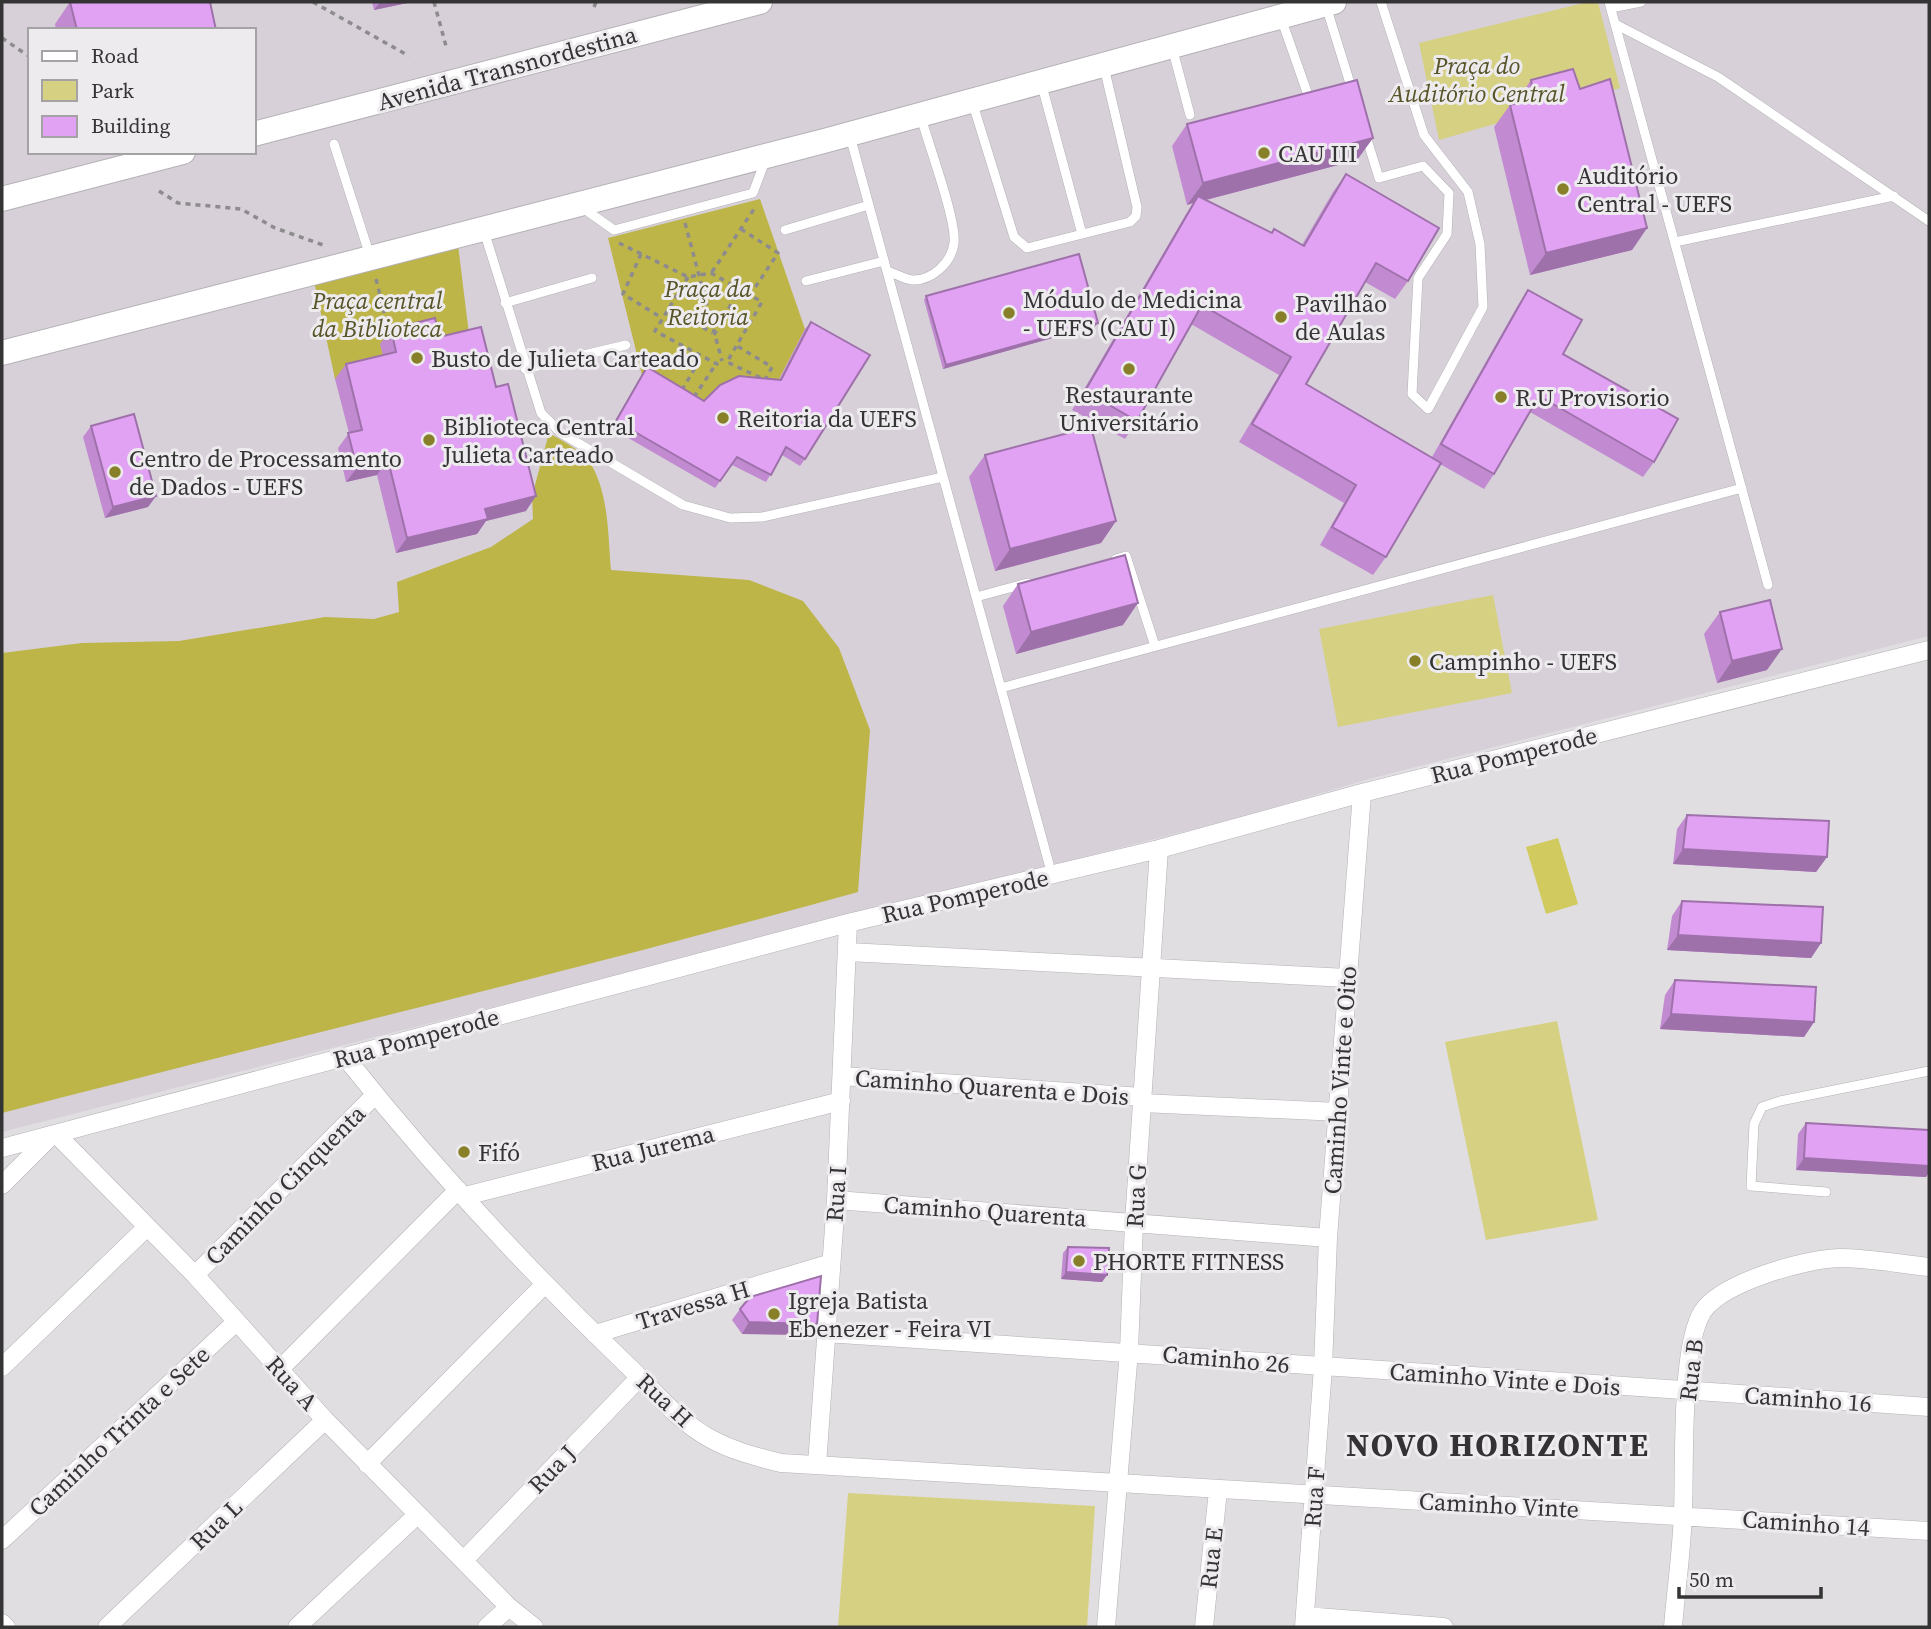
<svg xmlns="http://www.w3.org/2000/svg" width="1931" height="1629" viewBox="0 0 1931 1629" font-family="'Source Serif 4',serif">
<style>
.built{fill:#d7d0d9;fill-rule:evenodd}
.green{fill:#d6d182}
.forest{fill:#bdb548}
.water{fill:#d1ca5e}
.lines{fill:none;stroke-linecap:round;stroke-linejoin:round}
.lane-casing{stroke:#b4b1b5;stroke-width:10}
.street-casing{stroke:#b4b1b5;stroke-width:19}
.secondary-casing{stroke:#b4b1b5;stroke-width:26}
.path{stroke:#8d8b8d;stroke-width:3.5;stroke-dasharray:5 5;stroke-linecap:butt}
.lane{stroke:#fff;stroke-width:9}
.street{stroke:#fff;stroke-width:18}
.secondary{stroke:#fff;stroke-width:24}
.wall{fill:#c28bd1}
.shaded-wall{fill:#9e71aa}
.building{fill:#e1a2f3;stroke:#9e71aa;stroke-width:2}
.poi-dot{fill:#878028;stroke:#eeebef;stroke-width:2.5}
.labels{text-anchor:middle;dominant-baseline:central;stroke-width:6;stroke-linejoin:round;paint-order:stroke}
.park-label{font-size:24px;font-style:italic;fill:#575428;stroke:#eeebef}
.street-label{font-size:24px;fill:#353435;stroke:#eeebef}
.poi-label{font-size:24px;fill:#353435;stroke:#eeebef;text-anchor:start}
.district-label{font-size:32px;font-weight:bold;letter-spacing:2px;fill:#343235;stroke:#eeebef}
</style>
<rect width="100%" height="100%" fill="#e1dee2"/>
<path class="built" d="M 2,2 L 1929,2 L 1929,636 L 1369,779 L 1241,817 L 2,1132 ZM 30,30 L 254,30 L 254,152 L 30,152 Z"/>
<path class="green" d="M 1588,2 L 1598,2 L 1620,88 L 1439,140 L 1419,43 Z
M 1493,595 L 1512,693 L 1338,727 L 1319,629 Z
M 1557,1021 L 1598,1220 L 1486,1240 L 1445,1042 Z
M 848,1493 L 1095,1506 L 1087,1627 L 838,1627 Z"/>
<path class="forest" d="M 760,199 L 805,329 L 775,387 L 699,408 L 642,375 L 608,238 Z
M 458,245 L 470,342 L 335,379 L 312,272 Z
M 549,433 C 563,441 584,452 592,466 C 609,496 608,537 611,570 L 749,580 L 803,601 L 839,648 L 870,730 L 858,892 C 574,971 287,1039 2,1113 L 2,653 L 82,643 L 179,641 L 325,617 L 374,619 L 399,612 L 397,582 L 491,547 L 533,519 L 532,496 Z"/>
<path class="water" d="M 1558,838 L 1578,904 L 1546,914 L 1526,847 Z"/>
<g class="lines">
<g class="lane-casing">
<path id="lane" d="M 1609,2 L 1768,585
M 1326,6 L 1353,93
M 1611,8 L 1641,2
M 1281,18 L 1308,95
M 1615,24 L 1718,77 L 1929,221
M 1172,47 L 1190,115
M 1041,82 L 1082,234
M 972,101 L 1014,237 L 1027,248 L 1130,222 L 1136,216 L 1137,207 L 1104,67
M 1365,133 L 1379,178 L 1423,166 L 1449,193 L 1447,234 L 1418,278 L 1412,394 L 1428,409 L 1483,307 L 1480,244 L 1468,192 L 1424,135 L 1381,2
M 850,136 L 1049,864
M 334,144 L 370,256
M 583,208 L 614,230 L 753,193 L 765,161
M 785,230 L 869,205
M 484,231 L 541,413 L 561,433 L 683,505 L 730,518 L 762,517 L 943,477
M 1675,242 L 1894,196
M 887,271 C 894,273 904,279 912,280 C 932,281 952,262 954,243 C 957,221 928,143 921,117
M 806,281 L 884,261
M 505,303 L 592,278
M 525,369 L 626,345
M 1116,559 L 1126,556 L 1155,646
M 976,597 L 1028,583
M 1001,688 L 1742,488
M 1826,1192 L 1751,1186 L 1754,1124 L 1762,1107 L 1780,1101 L 1929,1071"/>
</g>
<g class="street-casing">
<path id="street" d="M 848,952 L 1347,978
M 345,1057 C 431,1165 525,1267 624,1362 C 652,1388 677,1421 711,1439 C 733,1451 757,1457 781,1463 L 1929,1531
M 842,1076 L 1142,1097
M 1142,1103 L 1339,1112
M 56,1134 L 195,1275 L 325,1420 L 509,1607 L 534,1627
M 2,1148 L 848,923 L 1159,849 L 1362,793 L 1929,650
M 2,1185 L 51,1136
M 465,1196 L 841,1101
M 836,1200 L 1328,1238
M 195,1275 L 375,1095
M 825,1333 C 1193,1355 1561,1382 1929,1407
M 595,1334 L 831,1263
M 2,1367 L 147,1227
M 280,1369 L 458,1190
M 367,1464 L 544,1285
M 817,1465 L 836,1200 L 848,923
M 2,1540 L 236,1322
M 464,1560 L 640,1377
M 1305,1616 L 1444,1627
M 2,1623 L 6,1627
M 107,1627 L 325,1420
M 297,1627 L 417,1515
M 487,1627 L 509,1607
M 1106,1627 L 1129,1351 L 1134,1222 L 1159,849
M 1204,1627 L 1218,1490
M 1304,1627 L 1323,1367 L 1328,1238 L 1362,793
M 1673,1627 C 1676,1589 1682,1550 1683,1511 C 1685,1465 1680,1346 1703,1311 C 1723,1282 1805,1259 1839,1258 C 1869,1258 1900,1264 1929,1267"/>
</g>
<g class="secondary-casing">
<path id="secondary" d="M 254,134 L 760,2
M 2,199 L 183,152
M 2,353 L 824,141 L 1334,2"/>
</g>
<path class="path" d="M 313,2 L 409,56
M 434,2 L 446,46
M 594,7 L 596,2
M 2,38 L 30,57
M 159,191 L 178,203 L 241,209 L 275,228 L 326,246
M 685,223 L 722,361
M 741,229 L 778,253 L 750,295
M 619,243 L 688,277 L 711,273 L 762,302 L 727,362 L 765,380 L 772,367 L 737,346
M 641,254 L 623,294 L 662,318
M 712,272 L 756,206
M 688,277 L 655,331 L 717,364 L 722,361
M 376,279 L 390,336
M 669,306 L 712,333
M 714,335 L 740,288
M 682,390 L 702,356
M 694,397 L 716,364"/>
<use href="#lane" class="lane"/>
<use href="#street" class="street"/>
<use href="#secondary" class="secondary"/>
</g>
<path class="wall" d="M 70,2 L 216,30 L 56,30 L 55,24 Z
M 372,2 L 412,2 L 374,10 Z
M 1531,80 L 1580,89 L 1647,228 L 1632,250 L 1530,275 L 1494,127 L 1510,105 L 1516,103 L 1516,102 Z
M 1187,124 L 1373,138 L 1357,160 L 1206,200 L 1271,232 L 1302,245 L 1333,192 L 1346,174 L 1408,281 L 1395,299 L 1365,282 L 1306,384 L 1432,457 L 1518,305 L 1528,290 L 1563,354 L 1654,462 L 1643,477 L 1530,412 L 1494,474 L 1484,489 L 1440,464 L 1386,557 L 1373,575 L 1320,545 L 1344,503 L 1239,442 L 1279,375 L 1191,324 L 1137,421 L 1125,439 L 1072,410 L 1186,214 L 1193,203 L 1187,205 L 1172,146 Z
M 926,296 L 1098,323 L 1095,326 L 943,369 L 924,300 Z
M 811,322 L 805,459 L 800,466 L 782,455 L 766,482 L 732,465 L 715,488 L 611,428 L 647,367 L 704,401 L 779,380 L 805,329 Z
M 391,329 L 439,337 L 526,511 L 486,521 L 477,534 L 396,553 L 377,475 L 346,482 L 338,448 L 349,433 L 335,379 L 346,364 L 383,356 L 380,344 Z
M 91,426 L 156,496 L 148,507 L 105,518 L 83,437 Z
M 985,455 L 1116,521 L 1101,543 L 995,571 L 969,477 Z
M 1018,584 L 1123,625 L 1016,654 L 1003,606 Z
M 1720,612 L 1767,670 L 1717,683 L 1704,634 Z
M 1687,815 L 1827,857 L 1816,872 L 1673,864 L 1677,829 Z
M 1682,901 L 1821,943 L 1811,958 L 1667,950 L 1672,916 Z
M 1675,980 L 1814,1022 L 1804,1037 L 1660,1029 L 1665,995 Z
M 1806,1123 L 1929,1130 L 1929,1172 L 1926,1177 L 1796,1170 L 1798,1134 Z
M 1068,1247 L 1107,1275 L 1102,1282 L 1061,1279 L 1063,1253 Z
M 740,1309 L 809,1335 L 742,1334 L 732,1320 Z"/>
<path class="shaded-wall" d="M 380,2 L 412,2 L 374,10 Z
M 1373,138 L 1357,160 L 1194,203 L 1198,196 L 1193,203 L 1187,205 L 1203,183 Z
M 1647,228 L 1632,250 L 1530,275 L 1546,253 Z
M 1098,323 L 1095,326 L 943,369 L 946,365 Z
M 388,460 L 377,475 L 346,482 L 357,468 Z
M 156,496 L 148,507 L 105,518 L 113,507 Z
M 536,496 L 526,511 L 486,521 L 477,534 L 396,553 L 407,538 L 485,509 Z
M 1116,521 L 1101,543 L 995,571 L 1010,549 Z
M 1138,603 L 1123,625 L 1016,654 L 1031,632 Z
M 1782,649 L 1767,670 L 1717,683 L 1732,661 Z
M 1683,849 L 1827,857 L 1816,872 L 1673,864 Z
M 1678,935 L 1821,943 L 1811,958 L 1667,950 Z
M 1671,1014 L 1814,1022 L 1804,1037 L 1660,1029 Z
M 1804,1158 L 1929,1166 L 1929,1172 L 1926,1177 L 1796,1170 Z
M 1066,1272 L 1107,1275 L 1102,1282 L 1061,1279 Z
M 749,1322 L 817,1324 L 809,1335 L 742,1334 Z"/>
<path class="building" d="M 70,2 L 210,2 L 216,30 L 77,30 Z
M 1573,69 L 1580,89 L 1610,79 L 1647,228 L 1546,253 L 1510,105 L 1534,98 L 1531,80 Z
M 1357,80 L 1373,138 L 1203,183 L 1187,124 Z
M 1346,174 L 1439,228 L 1408,281 L 1376,263 L 1306,384 L 1441,463 L 1386,557 L 1332,527 L 1356,485 L 1252,424 L 1291,357 L 1202,305 L 1137,421 L 1085,391 L 1198,196 L 1272,233 L 1274,229 L 1304,246 Z
M 1079,254 L 1098,323 L 946,365 L 926,296 Z
M 1528,290 L 1582,320 L 1563,354 L 1678,419 L 1654,462 L 1539,396 L 1494,474 L 1441,444 Z
M 435,318 L 439,337 L 481,327 L 496,387 L 508,384 L 536,496 L 485,509 L 488,519 L 407,538 L 388,460 L 357,468 L 348,433 L 362,430 L 346,364 L 396,352 L 391,329 Z
M 811,322 L 870,355 L 805,459 L 786,447 L 771,475 L 737,457 L 720,481 L 616,421 L 647,367 L 704,401 L 720,385 L 739,376 L 781,380 Z
M 134,414 L 156,496 L 113,507 L 91,426 Z
M 1091,427 L 1116,521 L 1010,549 L 985,455 Z
M 1125,555 L 1138,603 L 1031,632 L 1018,584 Z
M 1770,600 L 1782,649 L 1732,661 L 1720,612 Z
M 1687,815 L 1829,821 L 1827,857 L 1683,849 Z
M 1682,901 L 1823,907 L 1821,943 L 1678,935 Z
M 1675,980 L 1816,987 L 1814,1022 L 1671,1014 Z
M 1806,1123 L 1929,1130 L 1929,1166 L 1804,1158 Z
M 1068,1247 L 1109,1248 L 1107,1275 L 1066,1272 Z
M 821,1276 L 817,1324 L 749,1322 L 740,1309 L 750,1297 Z"/>
<g class="poi-dot">
<circle cx="1264" cy="153" r="7"/>
<circle cx="1563" cy="189" r="7"/>
<circle cx="1009" cy="313" r="7"/>
<circle cx="1281" cy="317" r="7"/>
<circle cx="417" cy="358" r="7"/>
<circle cx="1129" cy="369" r="7"/>
<circle cx="1501" cy="397" r="7"/>
<circle cx="723" cy="418" r="7"/>
<circle cx="429" cy="440" r="7"/>
<circle cx="115" cy="472" r="7"/>
<circle cx="1415" cy="661" r="7"/>
<circle cx="464" cy="1152" r="7"/>
<circle cx="1079" cy="1261" r="7"/>
<circle cx="774" cy="1314" r="7"/>
</g>
<g class="labels">
<g class="park-label">
<text x="1477" y="65">Praça do<tspan x="1477" dy="28">Auditório Central</tspan></text>
<text x="708" y="288">Praça da<tspan x="708" dy="28">Reitoria</tspan></text>
<text x="377" y="300">Praça central<tspan x="377" dy="28">da Biblioteca</tspan></text>
</g>
<g class="street-label">
<text transform="translate(507 68) rotate(-15)">Avenida Transnordestina</text>
<text transform="translate(1514 755) rotate(-14)">Rua Pomperode</text>
<text transform="translate(965 896) rotate(-13)">Rua Pomperode</text>
<text transform="translate(416 1038) rotate(-15)">Rua Pomperode</text>
<text transform="translate(1340 1080) rotate(-86)">Caminho Vinte e Oito</text>
<text transform="translate(992 1087) rotate(4)">Caminho Quarenta e Dois</text>
<text transform="translate(653 1148) rotate(-14)">Rua Jurema</text>
<text transform="translate(285 1185) rotate(-45)">Caminho Cinquenta</text>
<text transform="translate(836 1194) rotate(-86)">Rua I</text>
<text transform="translate(1136 1196) rotate(-87)">Rua G</text>
<text transform="translate(985 1211) rotate(4)">Caminho Quarenta</text>
<text transform="translate(693 1305) rotate(-17)">Travessa H</text>
<text transform="translate(1226 1359) rotate(5)">Caminho 26</text>
<text transform="translate(1691 1370) rotate(-83)">Rua B</text>
<text transform="translate(1505 1379) rotate(4)">Caminho Vinte e Dois</text>
<text transform="translate(292 1383) rotate(48)">Rua A</text>
<text transform="translate(1808 1399) rotate(4)">Caminho 16</text>
<text transform="translate(665 1400) rotate(43)">Rua H</text>
<text transform="translate(119 1431) rotate(-43)">Caminho Trinta e Sete</text>
<text transform="translate(552 1469) rotate(-46)">Rua J</text>
<text transform="translate(1314 1497) rotate(-86)">Rua F</text>
<text transform="translate(1499 1505) rotate(3)">Caminho Vinte</text>
<text transform="translate(1806 1523) rotate(4)">Caminho 14</text>
<text transform="translate(216 1524) rotate(-44)">Rua L</text>
<text transform="translate(1211 1558) rotate(-84)">Rua E</text>
</g>
<g class="poi-label">
<text x="1278" y="153">CAU III</text>
<text x="1577" y="175">Auditório<tspan x="1577" dy="28">Central - UEFS</tspan></text>
<text x="1023" y="299">Módulo de Medicina<tspan x="1023" dy="28">- UEFS (CAU I)</tspan></text>
<text x="1295" y="303">Pavilhão<tspan x="1295" dy="28">de Aulas</tspan></text>
<text x="431" y="358">Busto de Julieta Carteado</text>
<text x="1129" y="394" text-anchor="middle">Restaurante<tspan x="1129" dy="28">Universitário</tspan></text>
<text x="1515" y="397">R.U Provisorio</text>
<text x="737" y="418">Reitoria da UEFS</text>
<text x="443" y="426">Biblioteca Central<tspan x="443" dy="28">Julieta Carteado</tspan></text>
<text x="129" y="458">Centro de Processamento<tspan x="129" dy="28">de Dados - UEFS</tspan></text>
<text x="1429" y="661">Campinho - UEFS</text>
<text x="478" y="1152">Fifó</text>
<text x="1093" y="1261">PHORTE FITNESS</text>
<text x="788" y="1300">Igreja Batista<tspan x="788" dy="28">Ebenezer - Feira VI</tspan></text>
</g>
<g class="district-label">
<text x="1498" y="1445">NOVO HORIZONTE</text>
</g>
</g>
<rect width="1931" height="1629" fill="none" stroke="#353435" stroke-width="7"/>
<rect x="28" y="28" width="228" height="126" fill="#eeebef" stroke="#a4a2a5" stroke-width="2"/>
<rect x="42" y="51" width="35" height="10" fill="#ffffff" stroke="#a4a2a5" stroke-width="2"/>
<text x="91" y="63" font-size="21" fill="#353435">Road</text>
<rect x="42" y="80" width="35" height="21" fill="#d6d182" stroke="#a4a2a5" stroke-width="2"/>
<text x="91" y="98" font-size="21" fill="#353435">Park</text>
<rect x="42" y="116" width="35" height="21" fill="#e1a2f3" stroke="#a4a2a5" stroke-width="2"/>
<text x="91" y="133" font-size="21" fill="#353435">Building</text>
<path d="M1679 1587v10h142v-10" fill="none" stroke="#353435" stroke-width="3.5"/>
<text x="1689" y="1587" font-size="21" fill="#353435" stroke="#eeebef" stroke-width="5" paint-order="stroke">50 m</text>
</svg>
